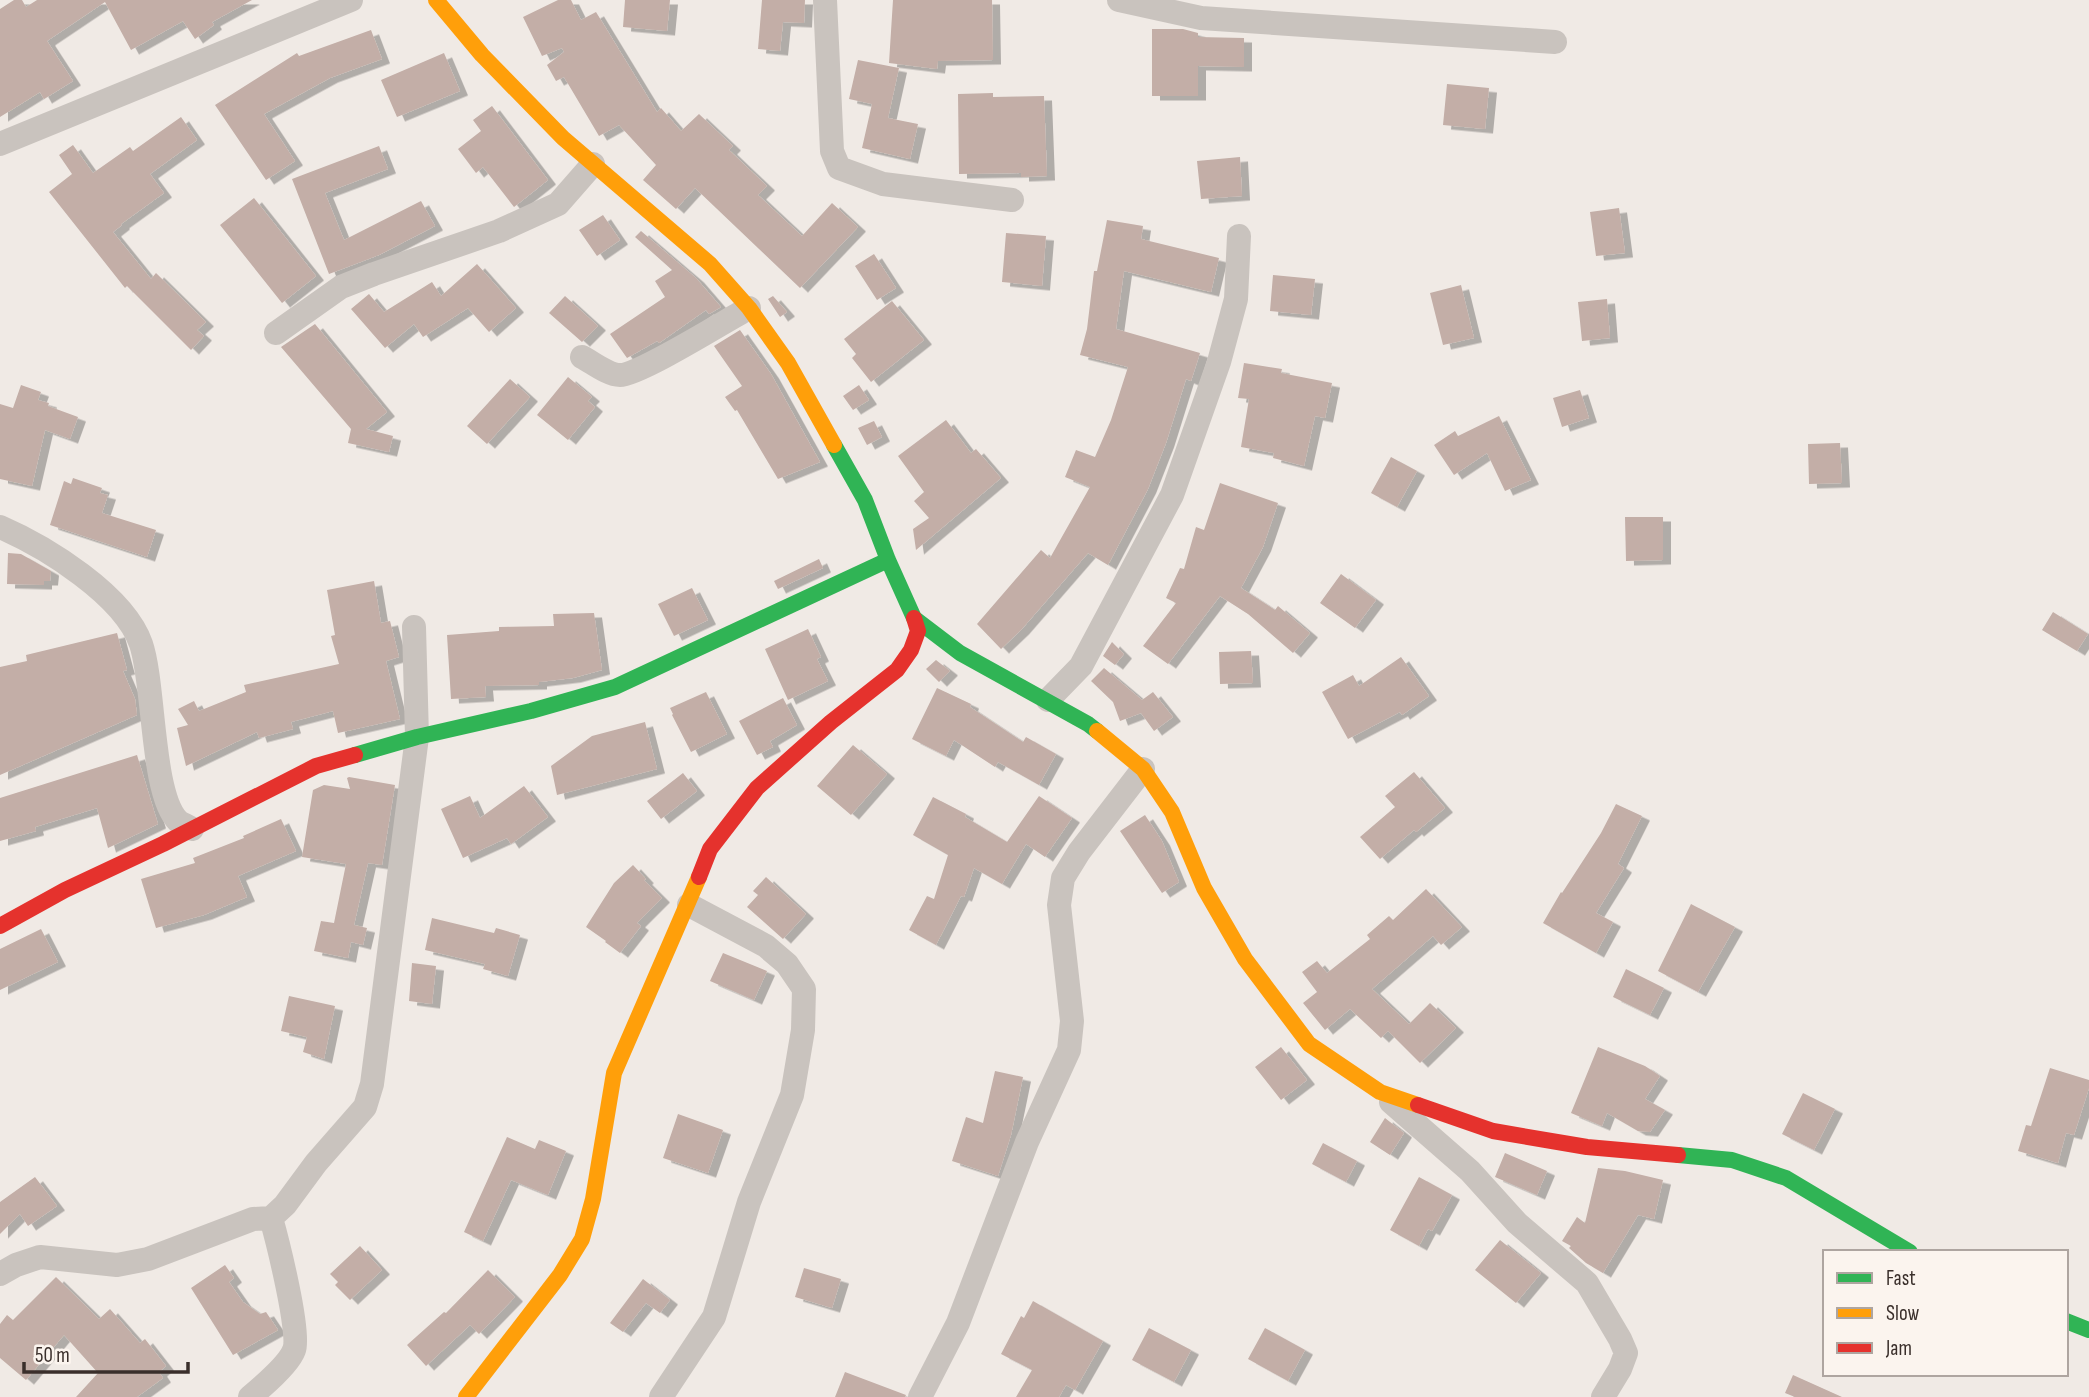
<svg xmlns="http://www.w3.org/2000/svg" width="2089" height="1397" viewBox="0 0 2089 1397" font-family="'Sofia Sans Condensed',sans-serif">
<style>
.building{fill:#c3aea7;filter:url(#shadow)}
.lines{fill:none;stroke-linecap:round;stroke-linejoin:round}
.street{stroke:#c9c3be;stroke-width:24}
.fast{stroke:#30b455;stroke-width:16}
.slow{stroke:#ff9f0a;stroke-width:16}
.jam{stroke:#e5322d;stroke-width:16}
</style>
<defs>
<filter id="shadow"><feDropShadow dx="8" dy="4.5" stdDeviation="0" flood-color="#0004"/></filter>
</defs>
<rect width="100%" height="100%" fill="#f0eae5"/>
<path class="building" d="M 14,0 L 22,0 L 26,7 L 37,0 L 252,0 L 212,22 L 214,25 L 195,39 L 183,21 L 131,50 L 105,2 L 47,41 L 73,81 L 44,99 L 40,92 L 0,117 L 0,9 Z
M 558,0 L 571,0 L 581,20 L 596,12 L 657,112 L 661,108 L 681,131 L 699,114 L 733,146 L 729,150 L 767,186 L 758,195 L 802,236 L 832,203 L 858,227 L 800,288 L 695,188 L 676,209 L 643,180 L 656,165 L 619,125 L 599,136 L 564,77 L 556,81 L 547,65 L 564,52 L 562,48 L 542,56 L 523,17 Z
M 625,0 L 670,0 L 667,31 L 623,27 Z
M 762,0 L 805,0 L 804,23 L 783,22 L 780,51 L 758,49 Z
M 893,0 L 992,0 L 993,60 L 938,61 L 937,69 L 889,63 Z
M 1152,29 L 1183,29 L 1198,33 L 1198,37 L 1244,38 L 1244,67 L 1198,66 L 1198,96 L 1152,96 Z
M 371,30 L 382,59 L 330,78 L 264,114 L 295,161 L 266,180 L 215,105 L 297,53 L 299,56 Z
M 444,53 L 460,91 L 397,117 L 381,80 Z
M 858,60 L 899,68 L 888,118 L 918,124 L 910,159 L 862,148 L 872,104 L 849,99 Z
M 1447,84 L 1489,88 L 1485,129 L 1443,125 Z
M 993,93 L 993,97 L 1044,96 L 1047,176 L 1021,177 L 1021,173 L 959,174 L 958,94 Z
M 492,106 L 548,180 L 514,207 L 483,167 L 476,173 L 458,149 L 481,131 L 473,120 Z
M 181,117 L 197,140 L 150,174 L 164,193 L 121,224 L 122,225 L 113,232 L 151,279 L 156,273 L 206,322 L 197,330 L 204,336 L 191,350 L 127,286 L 125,288 L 49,192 L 72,174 L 59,155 L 73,145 L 93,173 L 130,147 L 133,151 Z
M 379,146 L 388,169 L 325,193 L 344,240 L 421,201 L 435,226 L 379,255 L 329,274 L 292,179 Z
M 1240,157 L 1242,196 L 1201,199 L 1197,161 Z
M 254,198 L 316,276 L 282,303 L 220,225 Z
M 1619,208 L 1625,253 L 1596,256 L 1590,212 Z
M 603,215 L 620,240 L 597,256 L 579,230 Z
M 1107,220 L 1143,226 L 1141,239 L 1219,258 L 1211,292 L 1124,271 L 1116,329 L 1200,353 L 1191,381 L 1186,379 L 1166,443 L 1148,489 L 1108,565 L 1088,553 L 1021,630 L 1001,649 L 977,624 L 1041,550 L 1050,558 L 1090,487 L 1065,477 L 1076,450 L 1095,457 L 1111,420 L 1128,367 L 1080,355 L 1087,329 L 1094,271 L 1097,271 Z
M 641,231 L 696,278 L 721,307 L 709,314 L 706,310 L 659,343 L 657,341 L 627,358 L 610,334 L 665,297 L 655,281 L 672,270 L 635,237 Z
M 1006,233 L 1046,236 L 1042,286 L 1002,282 Z
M 874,254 L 896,288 L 877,300 L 855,266 Z
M 477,264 L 516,308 L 489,332 L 468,308 L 423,337 L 414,324 L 385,348 L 351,309 L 369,294 L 384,312 L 432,282 L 441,296 Z
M 1273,275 L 1315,279 L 1311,315 L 1270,311 Z
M 1461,285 L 1474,338 L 1443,345 L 1430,293 Z
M 565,296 L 598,326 L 582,342 L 549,313 Z
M 773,296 L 787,312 L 780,317 L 768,299 Z
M 1607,299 L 1610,338 L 1582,341 L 1578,302 Z
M 892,301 L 924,340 L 871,382 L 852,358 L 856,354 L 844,339 Z
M 315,324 L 387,412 L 366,429 L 393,436 L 389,452 L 348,443 L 351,429 L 281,347 Z
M 740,330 L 771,374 L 820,462 L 778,479 L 737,410 L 735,411 L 725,397 L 742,386 L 714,346 Z
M 1244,363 L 1282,369 L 1281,373 L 1332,383 L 1325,418 L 1315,416 L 1304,466 L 1273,458 L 1274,453 L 1241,447 L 1249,399 L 1238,398 Z
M 568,377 L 592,397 L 588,401 L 595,407 L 568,440 L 537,415 Z
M 510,379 L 530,397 L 487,444 L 467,426 Z
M 21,385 L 41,392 L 38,400 L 49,403 L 48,406 L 78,417 L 70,439 L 45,430 L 32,486 L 0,479 L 0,404 L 13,408 Z
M 859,385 L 869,400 L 853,410 L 843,396 Z
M 1580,390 L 1589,418 L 1562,427 L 1553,398 Z
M 1499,416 L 1531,480 L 1505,491 L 1487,453 L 1454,475 L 1434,445 L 1455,431 L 1458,436 Z
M 946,420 L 971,453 L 976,449 L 1001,478 L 916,550 L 913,529 L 929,518 L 914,501 L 924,492 L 898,456 Z
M 874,421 L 882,437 L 867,445 L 858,428 Z
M 1840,443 L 1842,483 L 1809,484 L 1808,444 Z
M 1391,457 L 1417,471 L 1397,507 L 1371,493 Z
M 73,478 L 102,488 L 100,493 L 108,495 L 102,513 L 156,530 L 147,557 L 50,525 L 64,481 L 71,484 Z
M 1220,483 L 1278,503 L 1263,547 L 1241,588 L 1275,610 L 1278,606 L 1310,633 L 1293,653 L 1248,614 L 1220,596 L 1168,664 L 1143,646 L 1176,603 L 1166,598 L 1180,568 L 1184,569 L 1196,527 L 1204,530 Z
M 1625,517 L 1663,517 L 1663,560 L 1626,561 Z
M 8,553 L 21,554 L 51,571 L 50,581 L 44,581 L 44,585 L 7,584 Z
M 819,559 L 823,568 L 778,589 L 774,581 Z
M 1341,574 L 1376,600 L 1355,628 L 1320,603 Z
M 374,581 L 381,623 L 390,621 L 399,657 L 386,661 L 400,719 L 338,733 L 333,711 L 291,722 L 293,729 L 259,738 L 257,732 L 186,766 L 177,728 L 188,725 L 178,709 L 194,701 L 199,711 L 246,692 L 244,685 L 339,664 L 331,636 L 335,635 L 327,590 Z
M 692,588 L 708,620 L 674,636 L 658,604 Z
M 2053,612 L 2088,634 L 2077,651 L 2042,630 Z
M 594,613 L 602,670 L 573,678 L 539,682 L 539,685 L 485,686 L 486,697 L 451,699 L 447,635 L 499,631 L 499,627 L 554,626 L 553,614 Z
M 808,629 L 821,657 L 817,659 L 828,681 L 788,700 L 765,649 Z
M 117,633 L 127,670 L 123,671 L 135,699 L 137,715 L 0,775 L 0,667 L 27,661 L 26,655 Z
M 1112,642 L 1124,654 L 1115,665 L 1103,656 Z
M 1251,651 L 1253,683 L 1220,684 L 1219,652 Z
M 1401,657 L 1429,696 L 1402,715 L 1400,712 L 1348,739 L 1322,692 L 1353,675 L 1359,686 Z
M 936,660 L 950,671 L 939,682 L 926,669 Z
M 1104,668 L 1142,700 L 1153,692 L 1173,717 L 1154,731 L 1141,713 L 1120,721 L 1113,702 L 1091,681 Z
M 937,688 L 971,704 L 970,707 L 1023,742 L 1026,737 L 1056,754 L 1039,785 L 998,762 L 995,767 L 954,740 L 946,756 L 912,739 Z
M 706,692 L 727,734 L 691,752 L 672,715 L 673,714 L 670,708 Z
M 783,698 L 797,725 L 770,741 L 773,747 L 757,755 L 739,721 Z
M 645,722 L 657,769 L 557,795 L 551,766 L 592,736 Z
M 853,745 L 887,774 L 851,815 L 817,786 Z
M 137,755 L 158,824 L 108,848 L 97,808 L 35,827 L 36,831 L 0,841 L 0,798 Z
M 1414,772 L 1445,808 L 1416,832 L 1414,830 L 1380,859 L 1360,837 L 1395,807 L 1385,796 Z
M 683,773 L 697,791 L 661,819 L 647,801 Z
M 349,777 L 395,785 L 382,865 L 368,863 L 354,925 L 367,928 L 363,945 L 351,942 L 348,958 L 314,951 L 321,921 L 334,923 L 346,864 L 302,857 L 313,790 L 324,785 L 350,789 L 347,778 Z
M 524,786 L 548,817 L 511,844 L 507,838 L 463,858 L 441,809 L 470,796 L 480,818 Z
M 1039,796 L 1072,818 L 1045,857 L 1026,844 L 1002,884 L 974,868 L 964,897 L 961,896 L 936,945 L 909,930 L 927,896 L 934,899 L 948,855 L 913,835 L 933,797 L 966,814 L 965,817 L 1007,842 Z
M 1616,804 L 1642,816 L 1618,864 L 1624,868 L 1596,913 L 1613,922 L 1596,953 L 1543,923 L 1561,892 L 1562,893 L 1601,833 Z
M 1145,815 L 1162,841 L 1179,882 L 1162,893 L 1120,831 Z
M 281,819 L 296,851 L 238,876 L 247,897 L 204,915 L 156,928 L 141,879 L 195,863 L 193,858 L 244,838 L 243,836 Z
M 633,865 L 646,879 L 644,880 L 662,898 L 637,923 L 641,926 L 620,953 L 605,942 L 606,941 L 586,927 L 614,883 Z
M 766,877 L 806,914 L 783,939 L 747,907 L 758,895 L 753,891 Z
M 1426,889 L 1462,927 L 1441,945 L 1433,936 L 1372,989 L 1409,1024 L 1430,1003 L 1456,1028 L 1420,1063 L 1388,1031 L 1381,1038 L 1350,1009 L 1325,1030 L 1303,1003 L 1317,992 L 1302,972 L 1317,961 L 1327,973 L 1370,939 L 1367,935 L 1389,916 L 1393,920 Z
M 1691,904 L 1735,927 L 1698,992 L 1658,971 Z
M 432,918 L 494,933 L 496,928 L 520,935 L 508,976 L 483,969 L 485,964 L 425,950 Z
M 41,929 L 58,962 L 0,990 L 0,949 Z
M 723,953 L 767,971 L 754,1000 L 710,981 Z
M 412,963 L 436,966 L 432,1004 L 409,1001 Z
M 1626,969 L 1664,988 L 1650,1015 L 1613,997 Z
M 289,996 L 335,1006 L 324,1059 L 303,1052 L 307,1037 L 281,1031 Z
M 1281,1047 L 1307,1080 L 1281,1100 L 1255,1067 Z
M 1598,1047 L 1645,1066 L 1660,1076 L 1645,1099 L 1665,1110 L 1650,1132 L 1638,1131 L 1607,1113 L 1602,1126 L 1571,1113 Z
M 2050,1068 L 2089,1080 L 2089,1088 L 2074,1135 L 2066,1133 L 2058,1163 L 2018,1151 L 2026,1125 L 2031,1126 Z
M 995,1071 L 1023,1077 L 1011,1135 L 998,1176 L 952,1161 L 966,1117 L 983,1123 Z
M 1803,1093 L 1835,1109 L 1814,1150 L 1782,1134 Z
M 678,1114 L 723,1130 L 708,1173 L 663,1158 Z
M 1385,1118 L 1404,1133 L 1390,1155 L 1370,1142 Z
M 507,1137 L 535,1149 L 539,1140 L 566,1151 L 548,1195 L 511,1180 L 483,1241 L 464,1232 Z
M 1323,1143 L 1357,1161 L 1346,1182 L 1312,1164 Z
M 1505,1153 L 1547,1171 L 1537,1195 L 1495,1177 Z
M 1598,1168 L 1625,1171 L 1663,1180 L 1654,1219 L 1638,1215 L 1603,1273 L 1586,1263 L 1569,1248 L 1571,1246 L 1562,1241 L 1577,1217 L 1585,1223 Z
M 35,1177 L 57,1206 L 28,1226 L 20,1214 L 0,1234 L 0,1202 Z
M 1419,1177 L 1452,1195 L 1432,1231 L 1428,1229 L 1419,1246 L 1390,1230 Z
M 1500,1240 L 1541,1273 L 1516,1303 L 1475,1270 Z
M 360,1246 L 382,1270 L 350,1300 L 335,1285 L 338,1282 L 330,1274 Z
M 225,1265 L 234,1278 L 229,1282 L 243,1302 L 260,1314 L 266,1312 L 278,1330 L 233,1355 L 191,1288 Z
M 804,1268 L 841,1279 L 832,1308 L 795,1297 Z
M 488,1270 L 515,1297 L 479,1334 L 470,1325 L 426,1366 L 407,1345 L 444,1312 L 446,1313 Z
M 56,1277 L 99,1319 L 110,1309 L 140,1343 L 145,1339 L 166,1366 L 159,1372 L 163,1378 L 137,1397 L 76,1397 L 98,1373 L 64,1335 L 26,1380 L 0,1358 L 0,1324 L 7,1315 L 13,1320 Z
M 643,1279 L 670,1300 L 660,1313 L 646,1303 L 623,1332 L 610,1323 Z
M 1033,1301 L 1103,1341 L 1075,1390 L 1066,1385 L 1059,1397 L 1016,1397 L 1032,1370 L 1001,1354 L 1021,1316 L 1024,1318 Z
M 1149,1328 L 1191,1350 L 1174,1382 L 1132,1360 Z
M 1265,1328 L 1305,1350 L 1288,1381 L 1248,1359 Z
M 845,1372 L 906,1395 L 905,1397 L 835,1397 Z
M 1793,1375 L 1842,1397 L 1795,1397 L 1785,1393 Z"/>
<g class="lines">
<path class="street" d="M 825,0 L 832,151 L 839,168 L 883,184 L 1012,200
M 1119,0 L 1201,18 L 1555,42
M 0,144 L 351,0
M 276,333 L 341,287 L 374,274 L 499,231 L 558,204 L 593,164
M 582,357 C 592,362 608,375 620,375 C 639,375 727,320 749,308
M 0,527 C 46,547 124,595 141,644 C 155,685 151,794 178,821 C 182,824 188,826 192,829
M 1048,700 L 1081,666 L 1172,495 L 1219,362 L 1236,299 L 1239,236
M 1391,1102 L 1470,1171 L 1517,1223 L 1587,1283 L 1620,1339 L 1626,1353 L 1620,1369 L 1603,1397
M 0,1274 L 16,1265 L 40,1257 L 117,1265 L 148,1259 L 253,1219 L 271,1218 L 285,1205 L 316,1163 L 365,1107 L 372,1084 L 417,737 L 414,627
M 250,1397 C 261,1388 289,1364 294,1350 C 301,1334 277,1239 271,1218
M 661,1397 L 714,1317 L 749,1202 L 792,1095 L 803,1030 L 804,989 L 787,964 L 766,946 L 689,905
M 920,1397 L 958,1323 L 1027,1142 L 1069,1050 L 1072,1021 L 1059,905 L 1063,878 L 1079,852 L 1143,769"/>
<path class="fast" d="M 834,445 L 865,500 L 888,560 L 914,618 L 960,653 L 1088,724 L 1097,731
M 355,755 L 417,737 L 531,711 L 615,687 L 888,560
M 1678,1155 L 1732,1160 L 1786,1178 L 1910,1252
M 2066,1321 L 2089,1330"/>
<path class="slow" d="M 436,0 L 482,55 L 563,138 L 710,264 L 749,308 L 788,363 L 834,445
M 1097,731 L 1143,769 L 1172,812 L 1204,888 L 1245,959 L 1309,1044 L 1380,1092 L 1418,1105
M 466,1397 L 560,1275 L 582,1239 L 593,1199 L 614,1073 L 699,877"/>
<path class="jam" d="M 699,877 L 710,849 L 757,788 L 831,722 L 897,670 L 911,650 L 918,631 L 914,618
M 0,926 L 65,890 L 163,844 L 316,766 L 355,755
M 1418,1105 L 1493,1131 L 1587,1147 L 1678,1155"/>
</g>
<rect x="1823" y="1250" width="245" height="126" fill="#fbf4ee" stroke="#aea5a0" stroke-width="2"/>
<rect x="1837" y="1273" width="35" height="10" fill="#30b455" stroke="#aea5a0" stroke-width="2"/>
<text x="1886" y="1285" font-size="21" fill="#3a2f2b">Fast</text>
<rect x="1837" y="1308" width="35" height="10" fill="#ff9f0a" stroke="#aea5a0" stroke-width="2"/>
<text x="1886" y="1320" font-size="21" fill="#3a2f2b">Slow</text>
<rect x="1837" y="1343" width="35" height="10" fill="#e5322d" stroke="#aea5a0" stroke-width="2"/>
<text x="1886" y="1355" font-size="21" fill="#3a2f2b">Jam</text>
<path d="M24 1362v10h164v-10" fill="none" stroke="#3a2f2b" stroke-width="3.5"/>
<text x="35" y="1362" font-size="21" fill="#3a2f2b" stroke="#fbf4ee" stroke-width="5" paint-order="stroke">50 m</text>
</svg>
